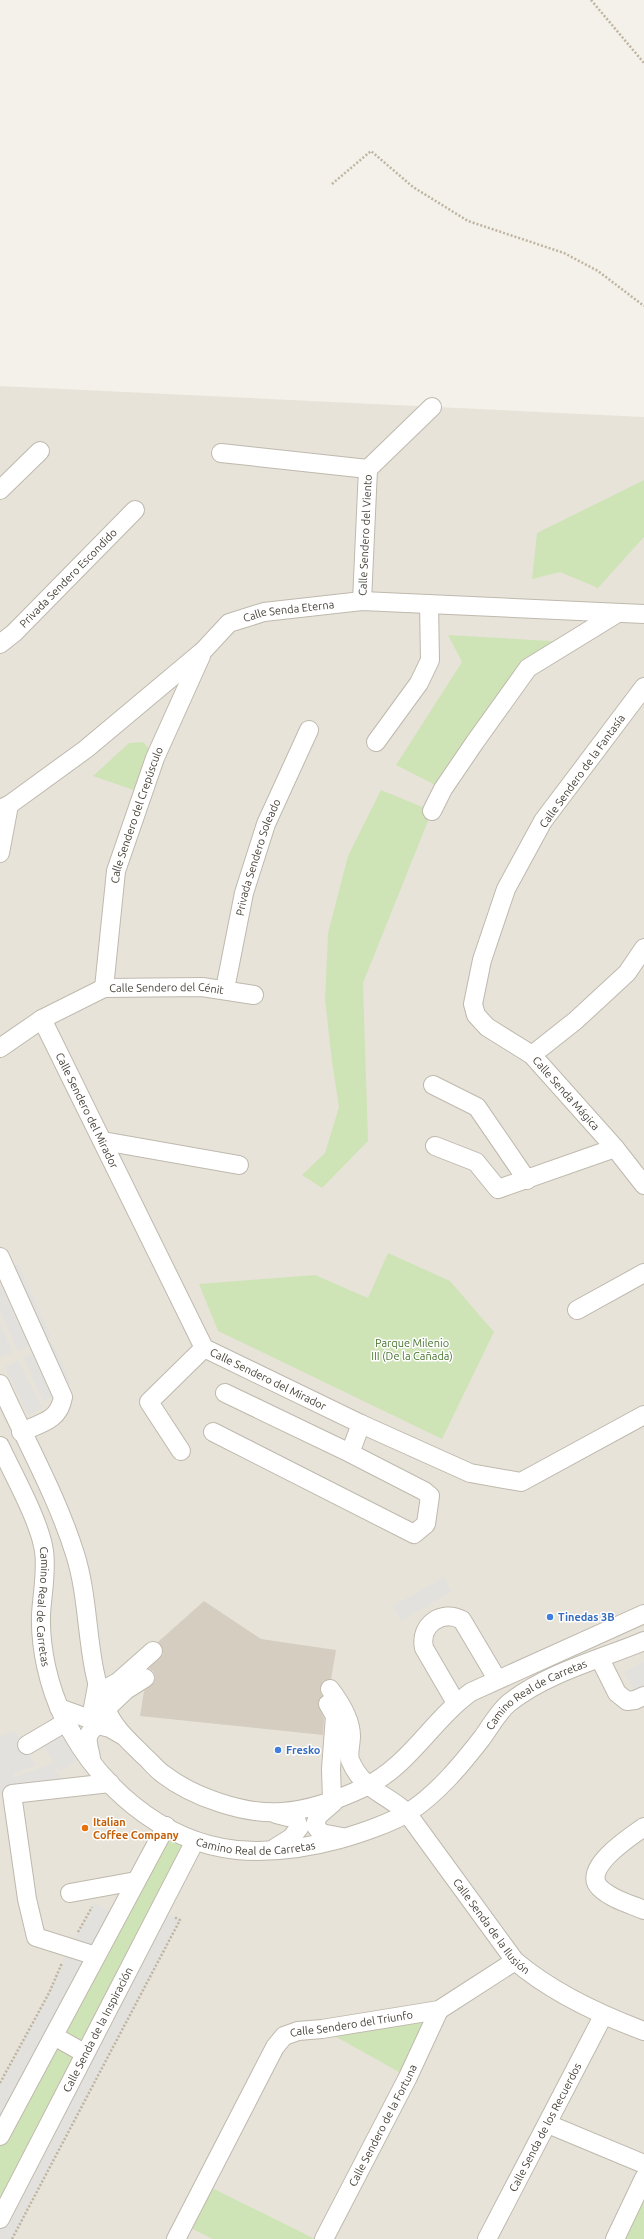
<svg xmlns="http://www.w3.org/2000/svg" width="644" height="2239" viewBox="0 0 644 2239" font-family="Ubuntu,sans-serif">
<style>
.residential{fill:#e7e3d9}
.green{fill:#cfe4b6}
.parking{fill:#e3e1de}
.building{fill:#d4cdc0}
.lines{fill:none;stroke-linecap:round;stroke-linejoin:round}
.minor-casing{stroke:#bfb9ad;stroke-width:20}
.path{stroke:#bfb4a0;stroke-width:2.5;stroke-dasharray:2 2;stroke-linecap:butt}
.minor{stroke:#fff;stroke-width:18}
.shop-dot{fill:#3f7fe0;stroke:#fff;stroke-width:1.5}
.food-dot{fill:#e8710a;stroke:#fff;stroke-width:1.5}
.labels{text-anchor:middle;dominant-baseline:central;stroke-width:3;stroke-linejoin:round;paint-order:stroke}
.street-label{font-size:11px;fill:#474239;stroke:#fff}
.park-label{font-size:11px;fill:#497530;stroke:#fff}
.shop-label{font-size:11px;font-weight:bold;fill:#366cbe;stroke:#fff;text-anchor:start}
.food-label{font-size:11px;font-weight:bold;fill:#c56008;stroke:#fff;text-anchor:start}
</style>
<rect width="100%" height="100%" fill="#f4f1ea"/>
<path class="residential" d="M 0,386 L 644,417 L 644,2239 L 0,2239 Z"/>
<path class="green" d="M 644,480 L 644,537 L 598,588 L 560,572 L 532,579 L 537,533 Z
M 448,635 L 568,642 L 528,668 L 443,789 L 396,765 L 462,662 Z
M 143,742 L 150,750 L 142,793 L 93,776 L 129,743 Z
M 381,790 L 432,811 L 363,983 L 368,1141 L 322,1188 L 302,1175 L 325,1153 L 339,1107 L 332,1062 L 325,999 L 328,933 L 348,856 Z
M 388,1253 L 450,1281 L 494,1332 L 442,1439 L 218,1331 L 199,1284 L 315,1275 L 368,1298 Z
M 166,1826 L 195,1841 L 0,2219 L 0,2136 Z
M 439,2010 L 408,2077 L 322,2029 Z
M 204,2184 L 315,2239 L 213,2239 L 184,2225 Z
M 644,2193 L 644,2239 L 621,2239 Z"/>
<path class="parking" d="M 18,1264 L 51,1336 L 40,1341 L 7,1269 Z
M 0,1284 L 29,1346 L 18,1351 L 0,1312 Z
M 0,1324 L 13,1352 L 1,1358 L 0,1354 Z
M 52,1342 L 71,1383 L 61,1388 L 42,1346 Z
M 33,1353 L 53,1397 L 43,1401 L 23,1357 Z
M 18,1360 L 42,1408 L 28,1415 L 5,1367 Z
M 444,1577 L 452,1592 L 401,1621 L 393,1606 Z
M 644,1662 L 644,1686 L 634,1691 L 624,1672 Z
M 15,1731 L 36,1765 L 13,1773 L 14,1777 L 54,1763 L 44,1746 L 62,1735 L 78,1760 L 60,1771 L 55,1765 L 60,1779 L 8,1792 L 9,1797 L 2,1799 L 0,1795 L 0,1736 Z
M 94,1903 L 117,1916 L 0,2136 L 0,2083 L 49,1993 L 69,1947 Z
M 159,1909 L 180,1920 L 12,2239 L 0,2239 L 0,2219 Z"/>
<path class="building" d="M 204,1601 L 261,1639 L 336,1650 L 331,1679 L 323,1681 L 320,1690 L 322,1696 L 318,1704 L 324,1718 L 323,1735 L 140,1716 L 144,1691 L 154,1683 L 155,1678 L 154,1672 L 149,1668 L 163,1654 L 163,1649 L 158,1642 Z"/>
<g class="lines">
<g class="minor-casing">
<g id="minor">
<path d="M 221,453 L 368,469 L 432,407"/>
<path d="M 0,490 L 40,451"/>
<path id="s1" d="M 362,601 L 368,469"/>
<path id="s2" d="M 0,644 L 14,633 L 135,510"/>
<path id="s3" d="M 644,687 L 543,821 L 506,889 L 482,960 L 473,1004 L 476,1015 L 487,1027 L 532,1055 L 615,1148 L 644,1185"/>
<path d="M 376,742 L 419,683 L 430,660 L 429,604"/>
<path id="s4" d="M 0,809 L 9,805 L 86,749 L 203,651 L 229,623 L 264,612 L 362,601 L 644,614"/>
<path d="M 432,811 L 443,789 L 475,742 L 528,668 L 616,614"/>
<path d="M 0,853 L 9,805"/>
<path id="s5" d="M 104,988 L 116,871 L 155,758 L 201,656"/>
<path id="s6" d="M 225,989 L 244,893 L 266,824 L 309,730"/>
<path id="s7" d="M 42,1019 L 204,1348 L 361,1424 L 470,1473 L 521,1482 L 644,1415"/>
<path id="s8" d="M 0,1048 L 42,1019 L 104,988 L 202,987 L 254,995"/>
<path d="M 532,1055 L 575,1021 L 627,973 L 644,948"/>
<path d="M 433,1085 L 477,1107 L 527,1180"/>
<path d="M 103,1141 L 239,1165"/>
<path d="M 435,1146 L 476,1162 L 498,1189 L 615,1148"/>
<path d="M 0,1257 L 63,1397 C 59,1421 41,1423 21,1432"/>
<path d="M 577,1310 L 644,1273"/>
<path d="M 0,1384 C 25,1440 57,1496 75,1554 C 91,1604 85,1661 106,1709 C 114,1728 129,1741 143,1755 C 150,1761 156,1769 163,1774 C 193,1797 245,1815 282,1812 C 310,1810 340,1799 365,1787 C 409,1766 432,1720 471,1692 L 644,1614"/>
<path d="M 225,1393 L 350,1453"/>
<path d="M 213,1432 L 414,1534 L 426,1524 L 430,1496 L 424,1491 L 350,1453 L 361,1424"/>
<path id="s9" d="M 0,1446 C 13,1474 40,1522 44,1551 C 47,1571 42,1595 41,1615 C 40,1649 49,1687 63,1716 C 96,1784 160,1842 237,1850 C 271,1853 307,1848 340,1839 C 359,1834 393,1822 409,1812 C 438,1793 461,1765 482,1738 C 490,1727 499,1711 509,1703 C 546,1673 601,1659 644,1641"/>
<path d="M 181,1451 L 149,1402 L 204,1348"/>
<path d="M 600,1659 L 617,1693 L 627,1701 L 635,1700 L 644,1696"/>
<path id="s10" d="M 330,1689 C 340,1702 351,1720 351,1736 C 351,1743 348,1754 350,1760 C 363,1791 386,1793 407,1813 L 515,1961 C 553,1993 598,2014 644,2031"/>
<path d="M 101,1691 L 118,1682 L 153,1651"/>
<path d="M 456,1703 L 424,1648 C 419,1625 442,1609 462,1620 L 497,1679"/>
<path d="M 328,1704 L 335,1716 L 331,1769 L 332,1800"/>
<path d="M 59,1708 L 84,1717 L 92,1713 L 97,1686"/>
<path d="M 106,1709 L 126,1690 L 145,1678"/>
<path d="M 27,1745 L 66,1722"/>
<path d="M 91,1758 C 88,1742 83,1735 98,1725 L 110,1728 L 122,1735"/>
<path d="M 334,1802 L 318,1816 L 315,1825 L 321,1833 L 342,1837"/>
<path d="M 644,1827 C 631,1836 580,1869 600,1888 C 611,1899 630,1904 644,1910"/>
<path d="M 275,1848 L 291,1838 L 299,1828 L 296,1819 L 276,1814"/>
<path d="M 70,1893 L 136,1881"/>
<path d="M 96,1956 L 36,1937 L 27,1899 L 12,1794 L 110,1783"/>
<path d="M 54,2036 L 84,2053"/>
<path d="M 548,2124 L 644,2164"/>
<path d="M 0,2136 L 166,1826"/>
<path id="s11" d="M 0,2219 L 195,1841"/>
<path id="s12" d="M 176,2239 L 275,2047 L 284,2036 L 298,2031 L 322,2029 L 439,2010 L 515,1961"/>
<path id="s13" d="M 324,2239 L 408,2077 L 439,2010"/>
<path id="s14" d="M 487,2239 L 603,2016"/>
<path d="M 615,2239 L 644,2178"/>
</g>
</g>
<path class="path" d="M 591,0 L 644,63
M 332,184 L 371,151 L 413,187 L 468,221 L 564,253 L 598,271 L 644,306
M 78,1932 L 92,1907
M 0,2083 L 49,1993 L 62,1963
M 12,2239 L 180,1920 L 174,1917"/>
<use href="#minor" class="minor"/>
</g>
<g class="shop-dot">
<circle cx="550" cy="1617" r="4"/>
<circle cx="278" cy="1750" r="4"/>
</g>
<circle class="food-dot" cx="85" cy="1828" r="4"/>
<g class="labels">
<g class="street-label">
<text stroke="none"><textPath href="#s1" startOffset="66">Calle Sendero del Viento</textPath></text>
<text stroke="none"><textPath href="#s2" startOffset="95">Privada Sendero Escondido</textPath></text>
<text stroke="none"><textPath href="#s4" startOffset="357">Calle Senda Eterna</textPath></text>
<text transform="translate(582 771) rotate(-54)">Calle Sendero de la Fantasía</text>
<text stroke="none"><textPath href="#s5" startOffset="177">Calle Sendero del Crepúsculo</textPath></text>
<text stroke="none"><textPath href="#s6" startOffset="136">Privada Sendero Soleado</textPath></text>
<text stroke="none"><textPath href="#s8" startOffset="183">Calle Sendero del Cénit</textPath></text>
<text stroke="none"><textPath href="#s3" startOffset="497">Calle Senda Mágica</textPath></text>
<text stroke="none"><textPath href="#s7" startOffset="102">Calle Sendero del Mirador</textPath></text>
<text stroke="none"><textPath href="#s7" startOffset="438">Calle Sendero del Mirador</textPath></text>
<text stroke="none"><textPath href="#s9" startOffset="170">Camino Real de Carretas</textPath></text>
<text stroke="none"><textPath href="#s9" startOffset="866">Camino Real de Carretas</textPath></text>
<text stroke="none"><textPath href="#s9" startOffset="530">Camino Real de Carretas</textPath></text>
<text stroke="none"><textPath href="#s10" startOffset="297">Calle Senda de la Ilusión</textPath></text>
<text stroke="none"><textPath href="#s12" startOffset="299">Calle Sendero del Triunfo</textPath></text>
<text stroke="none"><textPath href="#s11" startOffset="213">Calle Senda de la Inspiración</textPath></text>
<text stroke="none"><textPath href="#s13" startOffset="128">Calle Sendero de la Fortuna</textPath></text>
<text stroke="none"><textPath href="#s14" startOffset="126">Calle Senda de los Recuerdos</textPath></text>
</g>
<g class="park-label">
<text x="412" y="1343">Parque Milenio<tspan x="412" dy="13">III (De la Cañada)</tspan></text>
</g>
<g class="shop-label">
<text x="558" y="1617">Tinedas 3B</text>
<text x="286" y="1750">Fresko</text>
</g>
<g class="food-label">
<text x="93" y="1822">Italian<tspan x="93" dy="13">Coffee Company</tspan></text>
</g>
</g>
</svg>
